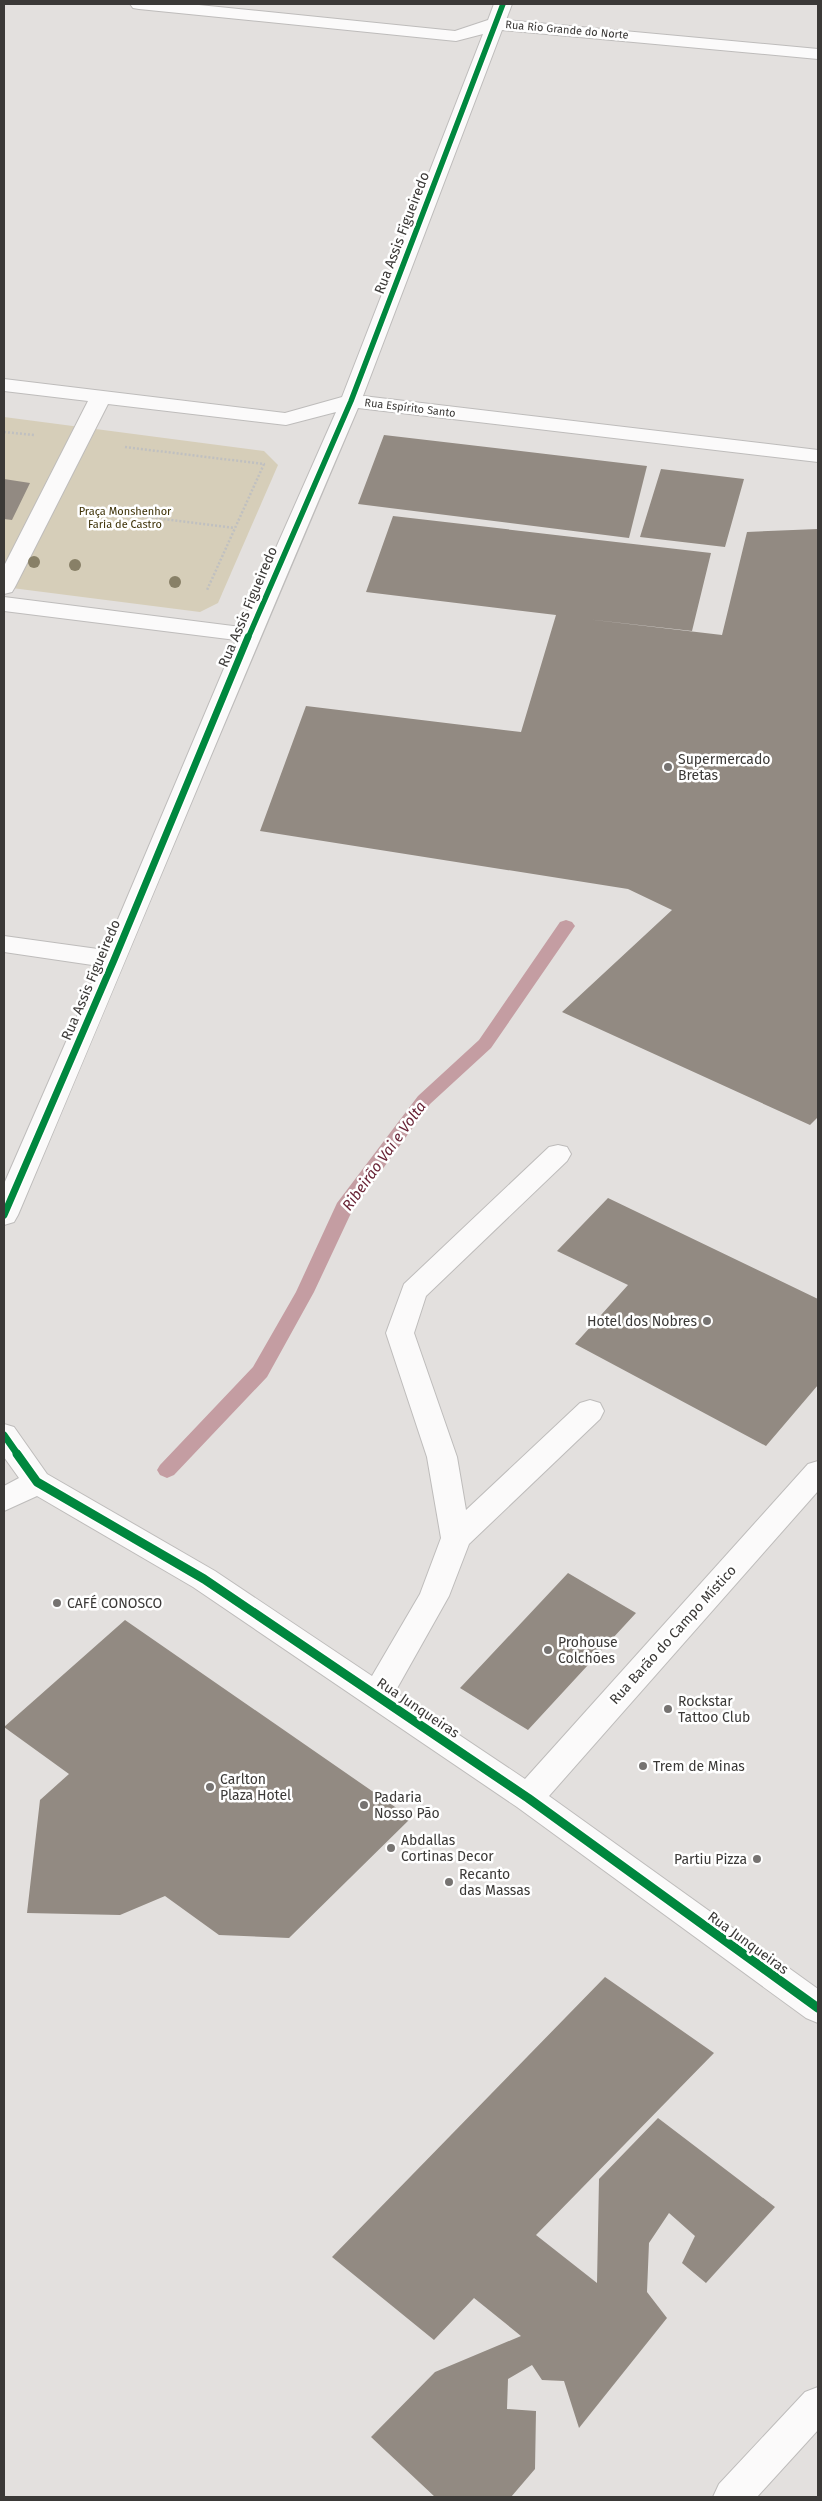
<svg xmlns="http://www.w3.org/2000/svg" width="822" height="2501" viewBox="0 0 822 2501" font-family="'Fira Sans',sans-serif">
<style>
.green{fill:#d6ceb9}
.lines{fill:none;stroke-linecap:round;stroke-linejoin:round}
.stream{fill:#c49da2;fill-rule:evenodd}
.building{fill:#928a82}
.minor-casing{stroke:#bebcbb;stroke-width:2}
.path{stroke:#c0c0c0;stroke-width:2.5;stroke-dasharray:2 2;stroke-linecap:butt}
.minor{fill:#fbfafa;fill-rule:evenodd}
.cycleway-far2-casing{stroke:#fff;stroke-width:8}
.cycleway-far1-casing{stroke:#fff;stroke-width:10}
.cycleway-casing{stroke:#fff;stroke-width:12}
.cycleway-far2{stroke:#00873e;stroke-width:5.5}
.cycleway-far1{stroke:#00873e;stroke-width:7}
.cycleway{stroke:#00873e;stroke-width:9}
.tree{fill:#888067}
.poi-dot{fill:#767371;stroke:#fff;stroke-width:2}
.labels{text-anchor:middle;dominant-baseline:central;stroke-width:5;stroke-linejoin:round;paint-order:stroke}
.far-street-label{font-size:11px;fill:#3b3937;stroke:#fff}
.far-park-label{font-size:11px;fill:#3d3106;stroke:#fff}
.street-label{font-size:14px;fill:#3b3937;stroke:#fff}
.poi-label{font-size:14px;fill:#3b3937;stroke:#fff;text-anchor:start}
.water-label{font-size:15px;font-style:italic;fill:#692436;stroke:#fff}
</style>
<rect width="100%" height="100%" fill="#e3e0de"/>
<path class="green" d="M 4,417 L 264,451 L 278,465 L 218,603 L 200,612 L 4,587 Z"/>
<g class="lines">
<path class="stream" d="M 566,920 L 572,922 L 575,926 L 491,1048 L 430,1104 L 352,1211 L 314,1292 L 267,1377 L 174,1475 L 167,1478 L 160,1475 L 157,1470 L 160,1465 L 253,1367 L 296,1292 L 337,1203 L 418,1096 L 479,1040 L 560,922 Z"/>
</g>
<path class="building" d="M 384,435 L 647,466 L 629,538 L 358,504 Z
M 661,469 L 744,479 L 725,547 L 640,537 Z
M 4,479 L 30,483 L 12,520 L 4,519 Z
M 393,516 L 711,553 L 692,631 L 586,619 L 722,635 L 747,532 L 818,529 L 818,1117 L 810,1125 L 562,1012 L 672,910 L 628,889 L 260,831 L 306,706 L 521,732 L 556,615 L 366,592 Z
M 608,1198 L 818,1299 L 818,1385 L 766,1446 L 575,1344 L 628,1285 L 557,1251 Z
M 568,1573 L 636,1613 L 528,1730 L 460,1688 Z
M 125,1620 L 411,1818 L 289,1938 L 219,1935 L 165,1896 L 120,1915 L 27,1913 L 40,1800 L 69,1774 L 4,1727 Z
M 605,1977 L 714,2053 L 536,2235 L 597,2283 L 599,2179 L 658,2118 L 775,2207 L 706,2283 L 682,2263 L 695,2236 L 669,2213 L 649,2243 L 647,2292 L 667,2318 L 579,2428 L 564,2381 L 542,2380 L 532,2365 L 508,2379 L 507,2409 L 536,2411 L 535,2469 L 511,2497 L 435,2497 L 371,2437 L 435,2372 L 521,2336 L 474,2298 L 434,2340 L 332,2257 Z"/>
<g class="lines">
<g class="minor-casing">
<path id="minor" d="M 130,4 L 189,4 L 455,31 L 488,20 L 494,4 L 512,4 L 506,20 L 818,49 L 818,59 L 502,30 L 363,396 L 818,450 L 818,462 L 358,408 C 243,676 132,947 18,1215 L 14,1222 L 4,1225 L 4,1184 L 99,966 L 4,952 L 4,936 L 105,950 L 236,640 L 4,611 L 4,597 L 241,627 L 336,412 L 286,425 L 108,404 L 15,587 L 12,592 L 4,594 L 4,566 L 88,401 L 4,391 L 4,379 L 285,413 L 342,397 L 483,34 L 456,41 L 139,9 L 133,8 Z
M 558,1145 L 567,1147 L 571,1154 L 567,1161 L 426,1296 L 414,1333 L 457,1457 L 466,1510 L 580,1403 L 590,1400 L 600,1403 L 604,1411 L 600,1419 L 469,1544 L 449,1596 L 395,1692 L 525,1779 L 808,1464 L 818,1461 L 818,1491 L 549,1796 L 818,1989 L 818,2023 L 806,2018 L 517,1807 L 193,1587 L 37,1496 L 4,1511 L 4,1486 L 19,1478 L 4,1457 L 4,1424 L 14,1427 L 47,1474 L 215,1571 L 372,1676 L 420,1594 L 441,1538 L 427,1457 L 386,1333 L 404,1284 L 549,1147 Z
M 818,2387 L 818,2430 L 757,2497 L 713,2497 L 719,2484 L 805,2392 Z"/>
</g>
<path class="path" d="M 4,432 L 34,435
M 125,447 L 264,464 L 207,590
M 92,510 L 235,528"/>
<use href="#minor" class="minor"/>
<g class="cycleway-far2-casing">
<path id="cycleway-far2" d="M 248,638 L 351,401 L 503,4"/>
</g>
<g class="cycleway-far1-casing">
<path id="cycleway-far1" d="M 4,1215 L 114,960 L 248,637
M 4,1435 L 18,1455"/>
</g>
<g class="cycleway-casing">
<path id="cycleway" d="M 17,1454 L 37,1482 L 204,1579 L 528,1798 L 818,2008"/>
</g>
<use href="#cycleway-far2" class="cycleway-far2"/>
<use href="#cycleway-far1" class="cycleway-far1"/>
<use href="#cycleway" class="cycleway"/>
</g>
<g class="tree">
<circle cx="34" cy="562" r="6"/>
<circle cx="75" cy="565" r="6"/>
<circle cx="175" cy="582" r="6"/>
</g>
<g class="poi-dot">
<circle cx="668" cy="767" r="5"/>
<circle cx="707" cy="1321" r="5"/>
<circle cx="57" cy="1603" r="5"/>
<circle cx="548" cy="1650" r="5"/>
<circle cx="668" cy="1709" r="5"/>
<circle cx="643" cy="1766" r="5"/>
<circle cx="210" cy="1787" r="5"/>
<circle cx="364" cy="1805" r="5"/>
<circle cx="391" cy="1848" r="5"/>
<circle cx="757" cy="1859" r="5"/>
<circle cx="449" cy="1882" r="5"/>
</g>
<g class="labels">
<g class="far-street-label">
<text transform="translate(567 30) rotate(5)">Rua Rio Grande do Norte</text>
<text transform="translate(410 408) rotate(7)">Rua Espírito Santo</text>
</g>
<g class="far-park-label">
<text x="125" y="511">Praça Monshenhor<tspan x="125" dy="13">Faria de Castro</tspan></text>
</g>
<g class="street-label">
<text transform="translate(402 233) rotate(-69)">Rua Assis Figueiredo</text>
<text transform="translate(248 607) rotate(-67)">Rua Assis Figueiredo</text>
<text transform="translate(91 980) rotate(-67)">Rua Assis Figueiredo</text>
<text transform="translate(673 1635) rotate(-48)">Rua Barão do Campo Místico</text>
<text transform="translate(418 1708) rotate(34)">Rua Junqueiras</text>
<text transform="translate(748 1943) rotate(36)">Rua Junqueiras</text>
</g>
<g class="poi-label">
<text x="678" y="759">Supermercado<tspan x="678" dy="16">Bretas</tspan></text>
<text x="697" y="1321" text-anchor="end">Hotel dos Nobres</text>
<text x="67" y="1603">CAFÉ CONOSCO</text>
<text x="558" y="1642">Prohouse<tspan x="558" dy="16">Colchões</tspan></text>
<text x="678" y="1701">Rockstar<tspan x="678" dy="16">Tattoo Club</tspan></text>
<text x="653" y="1766">Trem de Minas</text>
<text x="220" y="1779">Carlton<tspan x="220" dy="16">Plaza Hotel</tspan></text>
<text x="374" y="1797">Padaria<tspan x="374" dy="16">Nosso Pão</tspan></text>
<text x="401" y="1840">Abdallas<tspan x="401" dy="16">Cortinas Decor</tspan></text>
<text x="747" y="1859" text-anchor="end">Partiu Pizza</text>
<text x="459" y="1874">Recanto<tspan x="459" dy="16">das Massas</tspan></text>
</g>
<g class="water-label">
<text transform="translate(384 1156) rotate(-54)">Ribeirão Vai e Volta</text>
</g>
</g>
<rect width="822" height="2501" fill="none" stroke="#3b3937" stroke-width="10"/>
</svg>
